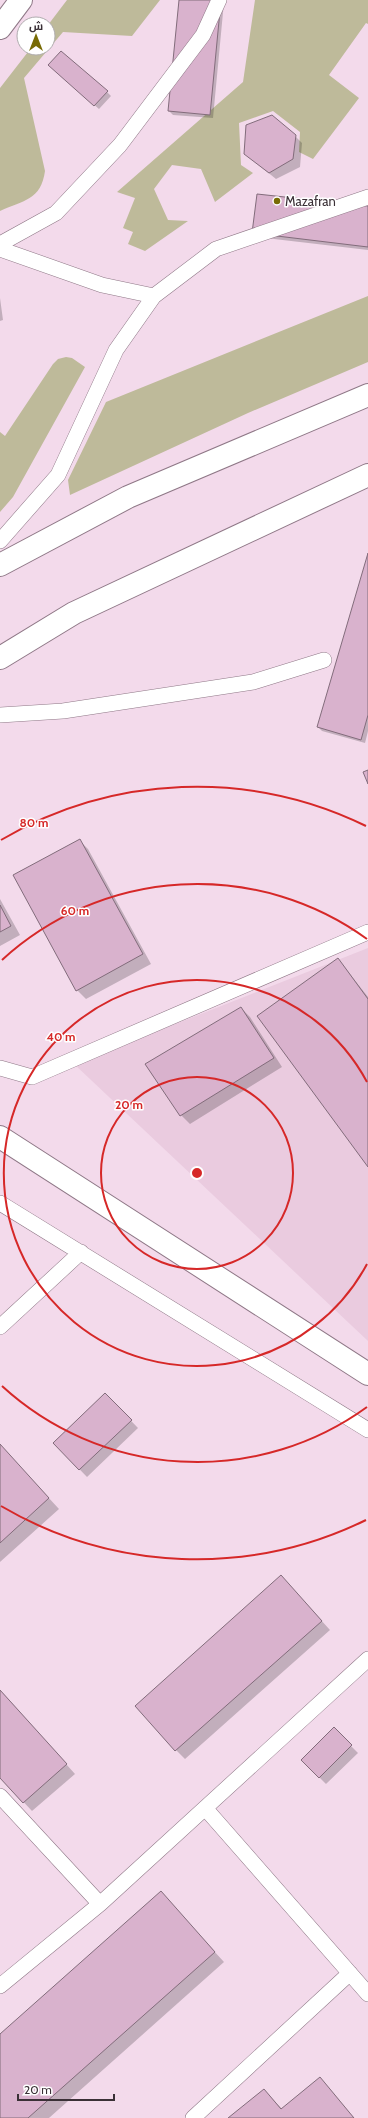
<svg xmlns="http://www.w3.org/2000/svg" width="368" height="2118" viewBox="0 0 368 2118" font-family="Cabin,Cairo,sans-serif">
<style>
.built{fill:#eacbdf}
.green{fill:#beba9a}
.shadow{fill:#0003}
.building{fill:#d9b2cd;stroke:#826c7b}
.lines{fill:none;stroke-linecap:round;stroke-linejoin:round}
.lane-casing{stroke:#8f7887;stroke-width:16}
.street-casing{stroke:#8f7887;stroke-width:24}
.primary-casing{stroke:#8f7887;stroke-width:24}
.highway-casing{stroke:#8f7887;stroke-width:24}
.lane{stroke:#fff;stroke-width:15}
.street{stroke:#fff;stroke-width:22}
.primary{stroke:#fff;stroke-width:22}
.highway{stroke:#fff;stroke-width:22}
.ring{fill:none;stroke:#d62828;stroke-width:2}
.poi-dot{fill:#786b04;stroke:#fff;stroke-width:1.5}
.labels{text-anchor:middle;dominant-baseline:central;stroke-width:3;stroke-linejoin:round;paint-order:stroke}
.poi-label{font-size:13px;fill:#3a3036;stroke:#fff;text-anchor:start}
.centre{fill:#d62828;stroke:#fff;stroke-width:2}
.ring-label{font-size:12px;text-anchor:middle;font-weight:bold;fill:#d62828;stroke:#fff;stroke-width:3;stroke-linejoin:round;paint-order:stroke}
</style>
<rect width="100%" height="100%" fill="#f3daeb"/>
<path class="built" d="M 368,948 L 368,1341 L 74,1064 Z"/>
<path class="green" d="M 67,0 L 160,0 L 132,36 L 63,32 L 24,78 L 45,171 C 41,200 24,200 0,211 L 0,88 L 31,48 L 48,48 L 48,25 Z
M 255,0 L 368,0 L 368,24 L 366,23 L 329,75 L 359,98 L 313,159 L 299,152 L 300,132 L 273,111 L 239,123 L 241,165 L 253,173 L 215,202 L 201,169 L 172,165 L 154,189 L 168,220 L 188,221 L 145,251 L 128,244 L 133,232 L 123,228 L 135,198 L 117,192 L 243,82 Z
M 368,296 L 368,362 L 248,413 L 70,495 L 68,480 L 106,402 Z
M 66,357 L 72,358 L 85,367 L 13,497 L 0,512 L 0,432 L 5,436 L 53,364 L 58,359 Z"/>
<path class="shadow" d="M 180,0 L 224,2 L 213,118 L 173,115 L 169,111 Z
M 53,69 L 107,92 L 111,96 L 99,109 Z
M 295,136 L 302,143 L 300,167 L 276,179 L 245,154 Z
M 368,207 L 368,250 L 257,237 Z
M 0,298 L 3,320 L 0,321 Z
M 368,556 L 368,731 L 365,743 L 322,731 L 318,727 Z
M 79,840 L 88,849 L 151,964 L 86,999 L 77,990 Z
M 0,899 L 20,935 L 0,946 Z
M 338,959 L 368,997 L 368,1166 Z
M 241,1008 L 250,1017 L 282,1067 L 190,1124 L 181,1115 Z
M 105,1394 L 138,1428 L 87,1477 L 54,1443 Z
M 0,1445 L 59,1509 L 0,1562 Z
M 290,1586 L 330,1630 L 185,1759 L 176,1750 Z
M 0,1690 L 75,1774 L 32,1811 L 0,1777 Z
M 334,1729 L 358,1753 L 326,1784 L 302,1760 Z
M 170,1903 L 224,1962 L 49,2118 L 0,2118 L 0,2035 Z
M 320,2078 L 354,2118 L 230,2118 L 264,2090 L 282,2109 Z"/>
<path class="building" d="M 179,0 L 221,0 L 210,115 L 168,111 Z
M 61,51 L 108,91 L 94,106 L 48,65 Z
M 272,115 L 296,135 L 293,159 L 269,173 L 244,154 L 246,125 Z
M 257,194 L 368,206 L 368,247 L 252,233 Z
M 368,553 L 368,715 L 361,740 L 317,727 Z
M 368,770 L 368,784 L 363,772 Z
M 80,839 L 143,954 L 76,991 L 13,875 Z
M 0,905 L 11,926 L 0,932 Z
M 338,958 L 368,999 L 368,1167 L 257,1016 Z
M 241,1007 L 274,1058 L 180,1116 L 145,1064 Z
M 105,1393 L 132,1420 L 79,1470 L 53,1443 Z
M 0,1444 L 49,1498 L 0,1543 Z
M 281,1575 L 322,1621 L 175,1751 L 135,1706 Z
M 0,1690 L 67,1764 L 23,1803 L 0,1778 Z
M 334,1727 L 352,1745 L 319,1778 L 301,1760 Z
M 161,1891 L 215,1952 L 28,2118 L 0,2118 L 0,2034 Z
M 320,2077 L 354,2118 L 228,2118 L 264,2089 L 281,2109 Z"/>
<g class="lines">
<g class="lane-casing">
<path id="lane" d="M 0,244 L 56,213 L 120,145 L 203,35 L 219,0
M 0,249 L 102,285 L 154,296
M 0,541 L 58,475 L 116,350 L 154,296 L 216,249 L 368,197
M 0,715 L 63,711 L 253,682 L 324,660
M 0,1068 L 32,1077 L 368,932
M 0,1203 L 368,1430
M 0,1327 L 81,1252
M 0,1796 L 100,1904
M 205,1808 L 368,1994
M 0,1986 L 100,1904 L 368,1659
M 193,2118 L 350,1973"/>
</g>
<g class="street-casing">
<path id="street" d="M 0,1137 L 368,1374"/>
</g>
<g class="primary-casing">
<path id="primary" d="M 0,28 L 21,0"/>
</g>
<g class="highway-casing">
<path id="highway" d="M 0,565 L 128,497 L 368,395
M 0,658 L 74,613 L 368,475"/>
</g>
<use href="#lane" class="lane"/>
<use href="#street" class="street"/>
<use href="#primary" class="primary"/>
<use href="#highway" class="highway"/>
</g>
<g class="ring">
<circle cx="197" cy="1173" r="96"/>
<path d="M367 1264A193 193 0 1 1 367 1082"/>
<path d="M367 1407A289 289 0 0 1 2 1386M2 960A289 289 0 0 1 367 939"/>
<path d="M366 1520A386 386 0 0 1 1 1506M1 840A386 386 0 0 1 366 826"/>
</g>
<circle class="poi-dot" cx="277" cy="201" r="4"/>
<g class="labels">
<g class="poi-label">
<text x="285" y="201">Mazafran</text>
</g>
</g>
<circle cx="197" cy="1173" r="6" class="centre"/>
<g class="ring-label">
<text x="34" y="827">80 m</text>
<text x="75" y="915">60 m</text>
<text x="61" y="1041">40 m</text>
<text x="129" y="1109">20 m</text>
</g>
<g transform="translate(36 36)"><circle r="19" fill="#ffffff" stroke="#b0acaf"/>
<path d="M0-3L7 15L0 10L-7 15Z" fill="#786b04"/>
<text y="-6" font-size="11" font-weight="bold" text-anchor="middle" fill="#3a3036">ش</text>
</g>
<path d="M18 2094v6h96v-6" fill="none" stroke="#3a3036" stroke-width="2"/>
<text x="24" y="2094" font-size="12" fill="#3a3036" stroke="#ffffff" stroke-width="3" paint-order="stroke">20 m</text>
</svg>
